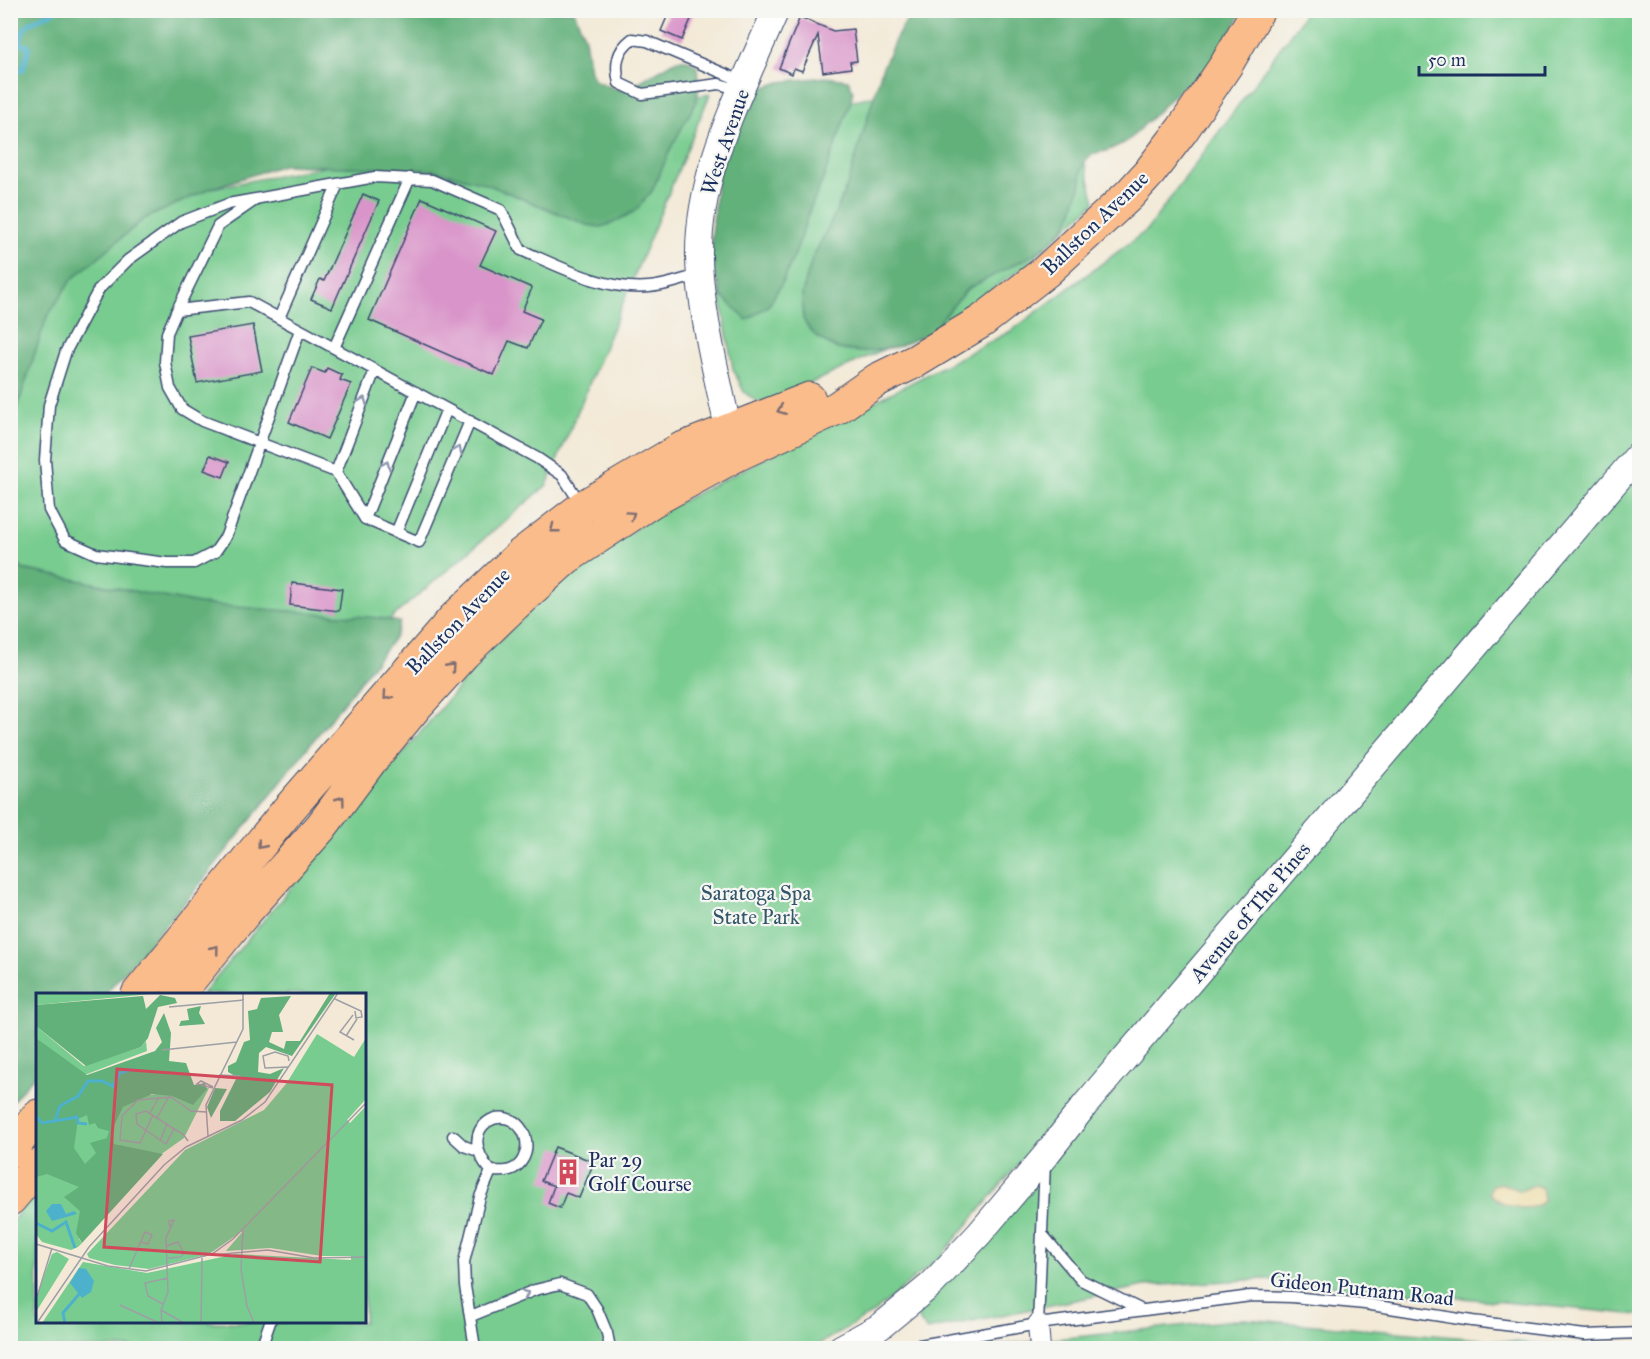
<svg xmlns="http://www.w3.org/2000/svg" width="1650" height="1359" viewBox="0 0 1650 1359" font-family="'IM FELL Great Primer',serif">
<style>
.green{fill:#78cc8f;stroke:#4a7e76;stroke-width:1.5}
.forest{fill:#62b07a;stroke:#3e706c;stroke-width:1.5}
.sand{fill:#eeda9e;stroke:#84847e;stroke-width:1.5}
.lines{fill:none;stroke-linecap:round;stroke-linejoin:round}
.stream{stroke:#4db1cc;stroke-width:5}
.building{fill:#d994c9}
.service-casing{stroke:#3b4b70;stroke-width:13}
.minor-casing{stroke:#3b4b70;stroke-width:22}
.tertiary-casing{stroke:#3b4b70;stroke-width:28}
.trunk-casing{stroke:#3b4b70;stroke-width:35}
.service{stroke:#fff;stroke-width:10}
.minor{stroke:#fff;stroke-width:20}
.tertiary{stroke:#fff;stroke-width:26}
.trunk{stroke:#fabc8b;stroke-width:33}
.oneway{stroke:#8d97ae}
.oneway2{stroke:#7f6e72}
.labels{text-anchor:middle;dominant-baseline:central;stroke-width:4.5;stroke-linejoin:round;paint-order:stroke}
.street-label{font-size:21px;fill:#1b2f5e;stroke:#f6f6f2}
.park-label{font-size:21px;fill:#32566a;stroke:#f6f6f2}
.poi-label{font-size:21px;fill:#1b2f5e;stroke:#f6f6f2;text-anchor:start}
.inset-river{fill:none;stroke:#4db1cc;stroke-width:3}
.inset-road{fill:none;stroke:#9d9fa6;stroke-width:1.5}
.view{fill:#d1495b;fill-opacity:0.15;stroke:#d1495b;stroke-width:3}
.inset-edge{fill:none;stroke:#1b2f5e;stroke-width:3}
</style>
<rect width="100%" height="100%" fill="#f6f6f2"/>
<filter id="ink" filterUnits="userSpaceOnUse"><feTurbulence type="fractalNoise" baseFrequency=".0167" numOctaves="2"/><feDisplacementMap in="SourceGraphic" scale="12" xChannelSelector="R" yChannelSelector="G"/><feConvolveMatrix kernelMatrix="1 2 1 2 8 2 1 2 1" color-interpolation-filters="sRGB"/></filter>
<filter id="wash" filterUnits="userSpaceOnUse"><feTurbulence type="fractalNoise" baseFrequency=".008" numOctaves="4" result="noise"/><feDisplacementMap in="SourceGraphic" scale="24" xChannelSelector="R" yChannelSelector="G"/><feGaussianBlur stdDeviation="1.35" result="paint"/><feColorMatrix in="noise" values="0 0 0 0 0 0 0 0 0 0 0 0 0 0 0 0 0 1.4 0 .05"/><feComposite in="paint" operator="in"/></filter>
<g filter="url(#wash)">
<rect width="100%" height="100%" fill="#f3e9d6"/>
<path class="green" d="M 1045,11 L 1095,202 L 1024,267 L 945,321 L 768,403 L 756,401 L 744,392 L 733,369 L 718,283 L 742,123 L 943,82 Z
M 1305,11 L 1639,11 L 1639,1315 L 1265,1279 L 1145,1286 L 927,1330 L 918,1319 L 918,1312 L 1060,1152 L 1038,1141 L 942,1255 L 873,1313 L 812,1348 L 11,1348 L 10,1224 L 37,1190 L 38,1322 L 364,1322 L 364,994 L 202,994 L 491,648 L 566,577 L 655,515 L 1011,331 L 1147,230 L 1300,21 Z
M 710,94 L 547,485 L 376,631 L 38,994 L 11,1057 L 11,226 Z
M 1244,1319 L 1585,1348 L 989,1348 L 1010,1344 Z"/>
<path class="forest" d="M 11,11 L 574,11 L 585,38 L 590,72 L 596,81 L 616,89 L 627,89 L 677,60 L 688,60 L 697,67 L 699,89 L 696,102 L 672,146 L 652,191 L 635,211 L 613,223 L 601,227 L 587,225 L 484,183 L 433,170 L 283,165 L 209,189 L 144,219 L 71,280 L 46,319 L 11,427 Z
M 912,11 L 1243,11 L 1209,69 L 1178,91 L 1128,141 L 1107,151 L 1095,153 L 1085,161 L 1081,172 L 1081,183 L 1071,216 L 1066,226 L 1050,243 L 1031,256 L 967,289 L 930,333 L 897,347 L 862,352 L 837,349 L 817,337 L 809,329 L 803,319 L 802,294 L 812,259 L 834,216 L 848,183 L 882,69 L 896,38 Z
M 826,77 L 848,80 L 853,90 L 851,101 L 824,177 L 810,209 L 795,254 L 781,285 L 769,305 L 747,320 L 722,296 L 713,270 L 711,257 L 712,235 L 717,176 L 741,101 L 759,89 L 780,82 Z
M 11,552 L 22,569 L 199,604 L 379,618 L 400,622 L 395,637 L 193,893 L 105,994 L 38,994 L 37,1072 L 11,1103 Z"/>
<path class="sand" d="M 1501,1183 L 1521,1191 L 1534,1185 L 1542,1188 L 1544,1201 C 1529,1214 1502,1207 1489,1193 L 1492,1185 Z"/>
<g class="lines">
<path class="stream" d="M 10,71 L 23,70 L 29,47 L 20,43 C 23,19 38,21 56,10"/>
</g>
<g id="blocks">
<path class="building" d="M 670,10 L 695,10 L 682,40 L 661,31 Z
M 800,17 L 833,31 L 853,29 L 857,61 L 850,62 L 851,68 L 823,72 L 818,35 L 802,71 L 794,68 L 792,74 L 779,68 Z
M 363,194 L 379,201 L 332,308 L 311,299 L 320,279 L 324,281 Z
M 422,198 L 496,231 L 480,265 L 532,288 L 522,311 L 541,319 L 528,348 L 509,341 L 494,375 L 369,320 Z
M 253,325 L 262,371 L 197,383 L 188,336 Z
M 312,368 L 325,373 L 327,368 L 342,375 L 340,380 L 351,384 L 327,439 L 289,422 Z
M 210,455 L 229,462 L 223,477 L 204,470 Z
M 292,583 L 342,589 L 339,611 L 290,605 Z
M 555,1147 L 594,1162 L 579,1198 L 566,1193 L 560,1208 L 548,1203 L 554,1186 L 541,1181 Z"/>
</g>
</g>
<g filter="url(#ink)">
<use href="#blocks" fill-opacity="0" stroke="#3b4b70" stroke-width="1.5"/>
<g class="lines">
<g class="service-casing">
<path id="service" d="M 741,90 L 719,84 L 642,94 L 619,83 C 615,65 616,51 632,39 L 647,41 L 744,82
M 177,310 L 218,226 L 254,201
M 279,318 L 338,184
M 300,330 L 226,536 L 215,552 L 194,563 L 167,563 L 96,554 L 65,540 L 49,510 L 45,460 L 49,405 L 66,351 L 99,289 L 128,260 L 181,222 L 228,204 L 375,177 L 432,180 L 501,210 L 521,250 C 561,267 605,291 649,287 C 666,286 683,279 699,275
M 334,348 L 410,178
M 470,421 L 419,542 L 365,519 L 336,472 L 202,421 L 182,409 L 170,388 L 165,362 L 167,333 L 177,310 L 249,302 L 537,458 L 562,475 L 581,504
M 336,472 L 375,370
M 365,519 L 416,392
M 396,533 L 447,409
M 453,1136 L 464,1146 L 478,1151
M 1042,1234 L 1081,1280 L 1142,1310
M 471,1316 L 535,1290 L 560,1284 L 587,1294 L 597,1309 L 607,1333 L 610,1348
M 1038,1324 L 1045,1163
M 261,1348 L 270,1322
M 475,1348 L 465,1286 L 464,1262 L 480,1197 L 491,1171 C 504,1172 516,1172 523,1159 C 527,1152 527,1143 525,1136 C 510,1097 451,1126 491,1171
M 903,1348 L 1038,1324 L 1251,1296 L 1292,1297 L 1365,1304 L 1472,1321 L 1585,1335 L 1640,1333"/>
</g>
<g class="minor-casing">
<path id="minor" d="M 1038,1324 L 1040,1348"/>
</g>
<g class="tertiary-casing">
<path id="tertiary" d="M 732,447 C 721,391 705,334 700,276 C 691,183 740,94 776,10
M 841,1348 L 881,1326 L 932,1284 L 979,1234 L 1045,1156 L 1085,1105 L 1640,453"/>
</g>
<g class="trunk-casing">
<path id="trunk" d="M 138,994 L 288,810 L 453,620 L 522,554 L 583,507 L 681,449 L 809,399
M 178,994 L 245,912 L 321,827 L 371,760 L 415,707 L 464,653 L 514,605 L 566,558 L 652,501 L 734,456 L 837,408 L 877,380 L 916,361 L 982,321 L 1045,272 L 1129,195 L 1149,173 L 1182,130 L 1226,65 L 1258,10
M 10,1151 L 38,1116
M 10,1199 L 38,1166"/>
</g>
<use href="#service" class="service"/>
<use href="#minor" class="minor"/>
<use href="#tertiary" class="tertiary"/>
<use href="#trunk" class="trunk"/>
</g>
<defs><path id="oneway-chevron" d="M-2-3.5L2.5 0L-2 3.5" fill="none" stroke-width="1.6" stroke-linecap="round" stroke-linejoin="round" transform="scale(1.5)"/></defs>
<g class="oneway">
<use href="#oneway-chevron" transform="translate(363 401) rotate(-69)"/>
<use href="#oneway-chevron" transform="translate(458 450) rotate(-67)"/>
<use href="#oneway-chevron" transform="translate(386 465) rotate(-68)"/>
<use href="#oneway-chevron" transform="translate(525 1294) rotate(-24)"/>
</g>
<g class="oneway2">
<use href="#oneway-chevron" transform="translate(781 410) rotate(159)"/>
<use href="#oneway-chevron" transform="translate(631 515) rotate(-34)"/>
<use href="#oneway-chevron" transform="translate(554 529) rotate(142)"/>
<use href="#oneway-chevron" transform="translate(451 667) rotate(-48)"/>
<use href="#oneway-chevron" transform="translate(387 696) rotate(131)"/>
<use href="#oneway-chevron" transform="translate(341 800) rotate(-53)"/>
<use href="#oneway-chevron" transform="translate(261 845) rotate(129)"/>
<use href="#oneway-chevron" transform="translate(215 949) rotate(-51)"/>
</g>
</g>
<defs>
<g id="building-bare" transform="scale(2.07)"><path d="M-4-6H4V6H1V3H-1V6H-4ZM-2.5-4.3h1.7v1.8h-1.7ZM.8-4.3h1.7v1.8H.8ZM-2.5-1h1.7V.8h-1.7ZM.8-1h1.7V.8H.8Z" fill="#d1495b" stroke="#f6f6f2" stroke-width="2.5" paint-order="stroke"/></g>
</defs>
<g fill-rule="evenodd">
<use href="#building-bare" x="568" y="1172"/>
</g>
<g class="labels">
<g class="street-label">
<text transform="translate(725 142) rotate(-71)">West Avenue</text>
<text transform="translate(1095 223) rotate(-44)">Ballston Avenue</text>
<text transform="translate(458 621) rotate(-46)">Ballston Avenue</text>
<text transform="translate(1250 912) rotate(-50)">Avenue of The Pines</text>
<text transform="translate(1362 1289) rotate(6)">Gideon Putnam Road</text>
</g>
<g class="park-label">
<text x="756" y="893">Saratoga Spa<tspan x="756" dy="24">State Park</tspan></text>
</g>
<g class="poi-label">
<text x="588" y="1160">Par 29<tspan x="588" dy="24">Golf Course</tspan></text>
</g>
</g>
<g transform="translate(36 993)">
<rect width="330" height="330" fill="#f3e9d6"/>
<path d="M 0,0 L 125,0 L 0,12 ZM 0,33 L 48,73 L 105,54 L 110,48 L 111,58 L 46,83 L 0,45 ZM 281,41 L 318,64 L 330,45 L 330,106 L 311,127 L 314,130 L 330,113 L 330,330 L 6,330 L 47,269 L 111,280 L 200,261 L 315,267 L 315,263 L 286,263 L 234,255 L 190,258 L 208,237 L 173,261 L 113,276 L 79,272 L 53,265 L 51,261 L 149,157 L 228,117 L 250,91 ZM 173,95 L 148,145 L 124,162 L 43,246 L 46,250 L 42,254 L 35,257 L 6,249 L 0,241 L 0,115 ZM 21,259 L 33,266 L 0,319 L 0,304 L 16,261 Z" fill="#78cc8f"/>
<path d="M 294,0 L 300,0 L 256,63 L 230,54 L 223,60 L 222,79 L 234,81 L 248,75 L 234,99 L 199,128 L 184,128 L 184,118 L 201,84 L 192,79 L 192,73 L 200,69 L 208,49 L 214,47 L 212,18 L 221,16 L 225,5 L 255,3 L 243,22 L 247,39 L 236,39 L 233,49 L 248,56 L 250,48 L 264,48 ZM 124,2 L 139,5 L 141,10 L 122,14 L 112,45 L 105,54 L 50,73 L 0,33 L 0,12 L 107,3 L 110,16 ZM 165,13 L 163,20 L 169,31 L 143,33 L 145,28 L 153,27 L 151,16 ZM 128,20 L 135,40 L 133,68 L 150,70 L 158,92 L 169,90 L 171,96 L 157,112 L 136,103 L 116,101 L 87,114 L 76,137 L 78,151 L 127,161 L 46,250 L 40,240 L 44,218 L 28,204 L 43,194 L 11,181 L 0,184 L 0,45 L 51,82 L 119,58 L 126,49 L 120,35 ZM 51,122 L 53,132 L 59,130 L 62,135 L 73,138 L 71,145 L 54,150 L 60,160 L 49,171 L 38,155 L 42,126 ZM 179,95 L 191,96 L 175,125 L 171,114 Z" fill="#62b07a" fill-rule="evenodd"/>
<path d="M 16,211 L 25,211 L 30,221 L 38,218 L 41,221 L 16,228 L 10,218 ZM 43,275 L 50,276 L 58,288 L 55,299 L 46,305 L 34,290 Z" fill="#4db1cc"/>
<path class="inset-river" d="M 0,123 L 6,130 L 19,128 L 24,113 L 42,103 L 52,88 L 66,88 L 77,93 L 84,80 L 98,76M 19,128 L 41,124 L 42,130 L 51,131M 0,230 L 16,238 L 30,229 L 39,255M 29,330 L 27,320 L 44,300"/>
<path class="inset-road" d="M 299,6 L 325,18 L 326,24 L 320,25 L 319,18M 133,14 L 208,7M 317,22 L 304,39 L 318,47M 310,43 L 321,26M 126,57 L 201,49M 252,74 L 229,75 L 227,63 L 239,59 L 252,63 L 253,68M 183,82 L 205,83M 177,95 L 161,91 L 165,88 L 177,94M 114,120 L 123,104M 117,122 L 104,150 L 84,147 L 86,123 L 102,107 L 135,104 L 155,118 L 170,119M 121,125 L 133,103M 138,136 L 130,151 L 101,131 L 100,121 L 110,118 L 138,136 L 147,141 L 152,148M 172,143 L 170,112 L 207,36 L 207,0M 124,148 L 131,131M 207,237 L 205,276 L 211,313 L 218,330M 0,251 L 72,273 L 110,278 L 176,261 L 197,246 L 330,110M 130,253 L 142,249 L 148,260 L 145,264 L 132,265M 177,262 L 232,257 L 278,265 L 330,264M 93,276 L 109,239 L 116,242 L 112,251 L 105,249M 1,304 L 16,255M 127,311 L 112,303 L 109,290 L 132,285M 84,312 L 123,330M 125,317 L 148,330M 1,330 L 53,254 L 128,172 L 150,154 L 206,127 L 229,109 L 302,0M 126,330 L 125,317 L 132,299 L 130,245 L 138,227 L 133,228 L 134,234M 165,330 L 166,265"/>
<path class="view" d="M 81,76 L 296,92 L 284,269 L 68,254 Z"/>
<rect width="330" height="330" class="inset-edge"/>
</g>
<rect width="1650" height="1359" fill="none" stroke="#f6f6f2" stroke-width="36"/>
<path d="M1419 66v9h126v-9" fill="none" stroke="#1b2f5e" stroke-width="3"/>
<text x="1428" y="66" font-size="18" fill="#1b2f5e" stroke="#f6f6f2" stroke-width="4.5" paint-order="stroke">50 m</text>
</svg>
